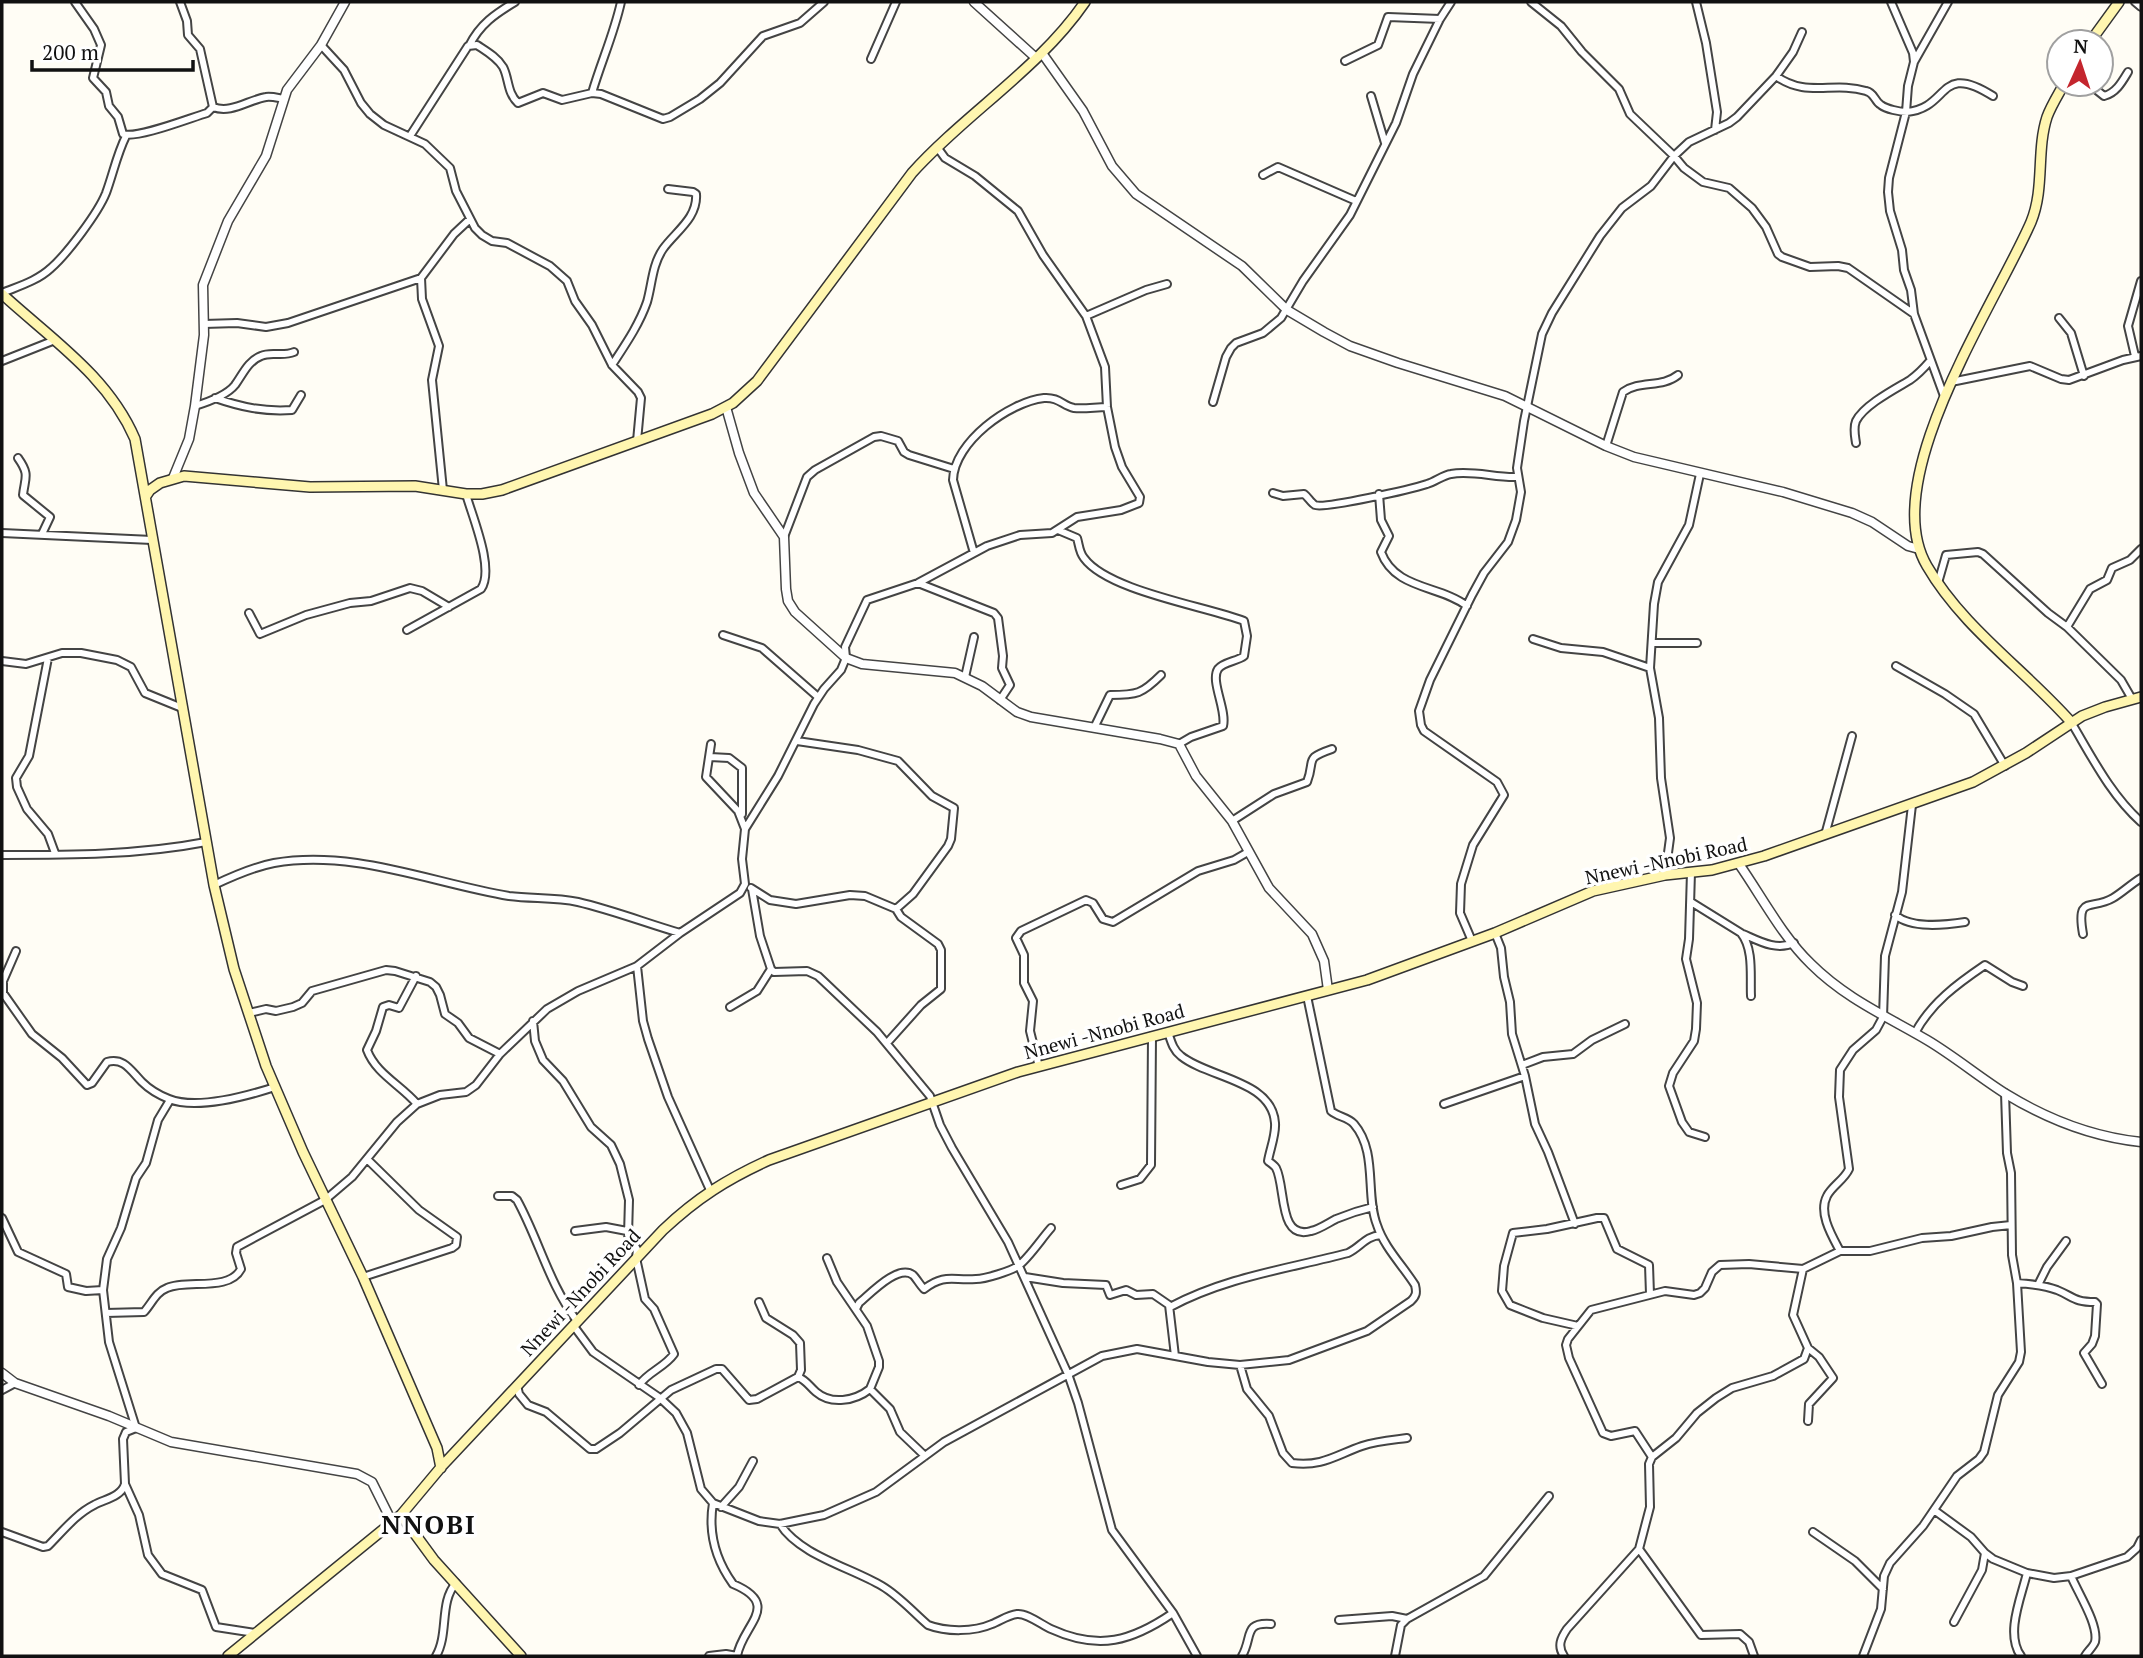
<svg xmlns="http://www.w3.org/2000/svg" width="2143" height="1658" viewBox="0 0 2143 1658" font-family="'PT Serif',serif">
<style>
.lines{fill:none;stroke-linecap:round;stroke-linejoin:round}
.minor-casing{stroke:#444;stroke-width:10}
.tertiary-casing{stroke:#444;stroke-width:11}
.secondary-casing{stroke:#333;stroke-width:12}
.minor{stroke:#fff;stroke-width:6}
.tertiary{stroke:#fff;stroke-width:8}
.secondary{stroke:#fff6b0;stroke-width:9}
.labels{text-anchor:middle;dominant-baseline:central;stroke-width:7;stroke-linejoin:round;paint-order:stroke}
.street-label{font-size:19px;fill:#111;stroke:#fff}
.district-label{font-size:26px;font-weight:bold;letter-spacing:2px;fill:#111;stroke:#fff}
</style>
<rect width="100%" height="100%" fill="#fffdf5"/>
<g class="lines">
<g class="minor-casing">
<path id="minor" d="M 75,2 L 94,29 L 101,45 L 93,78 L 106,92 L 109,106 L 118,117 L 123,134 C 137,139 190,118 207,113 L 213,107
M 180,2 L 187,21 L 188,35 L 200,49 L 213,107 C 231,114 248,100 266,97 C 271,96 278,98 284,99
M 1531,2 L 1561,26 L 1582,52 L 1619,89 L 1630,114 L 1674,156 L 1684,168 L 1703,182 L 1729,188 L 1752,208 L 1766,227 L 1778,254 L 1782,257 L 1810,267 L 1838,266 L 1848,268 L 1914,314
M 1696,2 L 1706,43 L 1717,112 L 1715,130
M 1891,2 L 1913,53 L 1914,62 L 1908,86 L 1906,112 L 1889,178 L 1888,192 L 1890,211 L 1902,250 L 1904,270 L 1911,290 L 1914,314 L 1944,396
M 2135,2 L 2141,7
M 321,45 L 344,70 L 361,103 L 370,114 L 384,125 L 425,144 L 450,168 L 456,191 L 475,228 L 482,235 L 492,241 L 507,243 L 550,266 L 567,281 L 575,301 L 592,325 L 612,365 L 638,392 L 641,398 L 637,441
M 469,46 C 480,24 495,14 515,2
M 871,59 L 896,2
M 1345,61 L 1378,45 L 1388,17 L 1440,19
M 1914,62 L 1948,2
M 1776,76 C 1806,98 1833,81 1866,91 C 1875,93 1874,101 1881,105 C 1886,109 1900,112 1907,112 C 1950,108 1938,61 1993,96
M 2093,84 L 2094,88 L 2104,96 C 2116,93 2122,82 2128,72
M 592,93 C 601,62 614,34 621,2
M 1371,96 L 1385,143
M 410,136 L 468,46 L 477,45 C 486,51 497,57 503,67 C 509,78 507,93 518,103 L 543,93 L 562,100 L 592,93 L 601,94 L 663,119 L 670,117 L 700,99 L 720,83 L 763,36 L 800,23 L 824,2
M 1263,175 L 1278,167 L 1356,201
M 2,293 C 19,286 37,281 51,268 C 67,254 98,213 106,193 C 113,174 117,154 126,136
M 1086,316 L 1146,290 L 1167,284
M 2059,318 L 2071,333 L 2084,376
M 204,324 L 237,323 L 266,327 L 288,323 L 421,278
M 2135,356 L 2128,326 L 2141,281
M 2,361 L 55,340
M 612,365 C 625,345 639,325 647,302 C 652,285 652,265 663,249 C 675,232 698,218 696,194 L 693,192 L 668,189
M 1951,382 L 2030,366 L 2061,379 L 2069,380 L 2123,360 L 2141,356
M 215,398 C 241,407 264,412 292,410 L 301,395
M 1213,402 L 1226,357 L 1231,348 L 1236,343 L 1263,333 L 1281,318 L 1303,281 L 1350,215 L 1396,123 L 1413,74 L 1440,19 L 1451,2
M 195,406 C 208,402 227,395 235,385 C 243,374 248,361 261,356 C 271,351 282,357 294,352
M 1856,443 C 1855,436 1853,428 1856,421 C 1864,405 1895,389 1910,380 C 1917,375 1924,368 1930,361
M 1606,446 L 1623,392 C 1640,380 1662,388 1678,375
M 18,458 C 30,475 25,477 23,495 L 50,517 L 42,534
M 443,490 L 432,380 L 439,346 L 422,299 L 421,278 L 454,234 L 470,219
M 1273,493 L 1283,496 L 1304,494 C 1308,497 1311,503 1315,505 C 1324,509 1412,489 1427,484 C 1435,482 1443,475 1451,474 C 1472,470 1496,478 1517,477
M 1379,494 L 1381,520 L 1389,536 L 1381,552 C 1395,590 1440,585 1467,606
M 1058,530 L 1077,538 C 1079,544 1079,552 1084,558 C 1108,591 1205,606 1244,621 L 1247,636 L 1244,656 C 1238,661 1223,662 1218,669 C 1210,681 1227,710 1223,726 L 1191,737 L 1179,744
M 2,533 L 152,540
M 784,537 L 807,477 L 815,470 L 874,437 L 881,436 L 898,441 L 904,452 L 909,455 L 954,469
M 974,553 L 953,480 C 954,442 1009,402 1044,398 C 1059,397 1063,406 1074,408 C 1085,409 1096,407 1107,407
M 918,583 L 994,613 L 998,618 L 1003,656 L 1002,668 L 1010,685 L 1000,700
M 1938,583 L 1946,555 L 1978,552 L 1983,554 L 2048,613 L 2067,627 L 2121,680 L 2132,699
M 249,613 L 260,634 L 306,615 L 350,603 L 371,601 L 410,588 L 422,591 L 449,607
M 2067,627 L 2090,589 L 2107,580 L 2112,568 L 2130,560 L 2141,549
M 407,630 L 481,589 C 495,569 472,516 466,494
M 723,635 L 762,648 L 818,697
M 1533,639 L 1561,648 L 1603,652 L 1650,668
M 1652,643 L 1697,643
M 48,658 L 29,756 L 16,778 L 17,787 L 27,809 L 48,834 L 55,853
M 2,661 L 26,664 L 62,653 L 81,653 L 117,660 L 131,667 L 145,693 L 182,708
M 1896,666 L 1945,694 L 1974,714 L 2005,766
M 965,677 L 974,637
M 2071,722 C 2092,757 2110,794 2141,822
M 1094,728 L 1110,695 C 1137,695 1142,694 1161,675
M 797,741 L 858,750 L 898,761 L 932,796 L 954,808 L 951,839 L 948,846 L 913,894 L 896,909
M 711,744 L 706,777 L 738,811 L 745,829
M 710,757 L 729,758 L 742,768 L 742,814
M 1232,821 L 1274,794 L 1307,782 C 1316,759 1303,759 1332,749
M 1825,835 L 1852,736
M 2,855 C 70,855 139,855 206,842
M 1691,872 L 1689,939 L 1686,959 L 1697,1003 L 1696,1029 L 1694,1041 L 1673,1073 L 1669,1086 L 1682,1122 L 1689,1132 L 1705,1137
M 1665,875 L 1670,838 L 1661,778 L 1659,718 L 1650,668 L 1654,604 L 1658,582 L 1689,525 L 1700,474
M 214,885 C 233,876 253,867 274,863 C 353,849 432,883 509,896 C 532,899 555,897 578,902 C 612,910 646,923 680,933
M 751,888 L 770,900 L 796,904 L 850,895 L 865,896 L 896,909 L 901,917 L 938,944 L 941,950 L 941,989 L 921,1005 L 887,1043
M 752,889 L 760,936 L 771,969 L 774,972 L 807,971 L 818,976 L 877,1032 L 930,1096 L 940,1125 L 952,1148 L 1008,1242 L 1068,1374 L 1078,1403 L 1112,1530 L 1173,1613 L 1197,1656
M 1691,902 L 1741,933 C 1754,949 1750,977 1751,996
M 1895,915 C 1912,929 1945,925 1965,922
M 1495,933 L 1501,948 L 1504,977 L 1510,1002 L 1512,1034 L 1525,1076 L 1535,1124 L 1548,1152 L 1575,1224
M 1743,934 C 1759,941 1776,951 1794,943
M 2083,934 C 2076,894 2091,911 2113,898 C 2123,892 2131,884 2141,878
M 1472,941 L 1460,913 L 1461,884 L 1473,845 L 1504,795 L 1497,782 L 1424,731 L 1421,725 L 1419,711 L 1430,680 L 1472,595 L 1484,573 L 1508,542 L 1516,520 L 1521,492 L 1517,468 L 1524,421 L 1542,334 L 1552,313 L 1600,236 L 1622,208 L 1651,186 L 1674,156 L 1689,142 L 1729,123 L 1737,117 L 1776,76 L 1793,52 L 1802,32
M 16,951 L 3,981 L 3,993 L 32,1034 L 62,1058 L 87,1085 L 92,1083 L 107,1062 C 124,1057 131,1071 142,1082 C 149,1089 159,1095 169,1099 C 197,1110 247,1096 275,1087
M 637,966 L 643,1021 L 648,1039 L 668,1097 L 710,1190
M 416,976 L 399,1008 L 389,1005 L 383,1007 L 376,1031 L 367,1050 C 376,1074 401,1085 417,1104
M 730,1007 L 757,991 L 771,969
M 249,1013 L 266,1009 L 276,1011 L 293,1007 L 302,1003 L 312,991 L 386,970 L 395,971 L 430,982 L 436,987 L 440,995 L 445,1014 L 458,1023 L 469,1038 L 500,1054
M 533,1021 L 535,1041 L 543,1060 L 563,1081 L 591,1127 L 611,1145 L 620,1164 L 629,1200 L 628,1235 L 637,1249 L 636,1258 L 645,1299 L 654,1309 L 674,1354 C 665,1367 648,1372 639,1385
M 1168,1032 C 1171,1041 1173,1050 1181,1056 C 1208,1078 1272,1080 1275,1123 C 1276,1135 1270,1149 1268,1161 C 1271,1163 1274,1165 1276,1168 C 1286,1187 1278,1241 1311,1231 C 1320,1229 1328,1223 1336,1219 C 1348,1214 1360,1210 1373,1207
M 1915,1033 C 1931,1003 1957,984 1985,965 L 2012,982 L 2023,986
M 1522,1065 L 1543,1057 L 1573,1054 L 1592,1040 L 1625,1024
M 1039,1067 L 1030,1031 L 1033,1001 L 1024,983 L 1024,955 L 1016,938 L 1021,931 L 1086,900 L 1093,903 L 1103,919 L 1113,922 L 1198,871 L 1234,860 L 1248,852
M 170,1100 L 158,1120 L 146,1163 L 136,1178 L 121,1228 L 107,1259 L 103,1290 L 109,1342 L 136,1428 L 126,1432 L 123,1439 L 125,1484 L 139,1515 L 148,1555 L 162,1574 L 202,1590 L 216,1627 L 255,1633
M 1444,1104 L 1525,1076
M 1121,1185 L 1140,1179 L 1151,1165 L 1152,1036
M 498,1196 L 512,1196 L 517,1200 C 539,1240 549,1284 577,1321
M 2,1218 L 18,1252 L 66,1274 L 68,1287 L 86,1291 L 103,1290
M 575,1231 L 606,1227 L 627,1231
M 1840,1251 C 1832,1236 1818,1213 1827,1196 C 1832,1186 1844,1180 1849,1169 L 1839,1097 L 1840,1070 L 1853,1050 L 1876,1030 L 1883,1017 L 1885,956 L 1902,892 L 1912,805
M 363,1277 L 452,1248 L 456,1245 L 457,1237 L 419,1210 L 368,1160
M 1025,1277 L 1063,1283 L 1106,1285 L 1110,1295 L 1126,1290 L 1136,1295 L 1153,1294 L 1169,1305 L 1175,1356
M 2017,1283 C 2031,1284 2044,1285 2057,1290 C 2074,1297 2074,1302 2095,1302 L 2097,1304 L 2095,1336 L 2092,1344 L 2084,1353 L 2102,1384
M 2038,1285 L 2047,1267 L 2066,1241
M 1170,1307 C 1226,1277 1287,1269 1348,1253 C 1361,1247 1365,1236 1381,1235
M 856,1309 L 859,1303 C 871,1293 898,1264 913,1275 C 917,1279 920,1285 924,1289 C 945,1273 953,1281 976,1279 C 985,1279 1011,1271 1018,1266 C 1028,1259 1042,1238 1051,1228
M 106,1313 L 144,1312 C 152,1303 156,1292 167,1288 C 187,1279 229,1292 241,1269 L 236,1253 L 237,1247 L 325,1200 L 352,1177 L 397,1122 L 417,1104 L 440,1095 L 466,1092 L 476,1085 L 500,1054 L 547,1009 L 578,991 L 637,966 L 680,933 L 740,893 L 745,884 L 742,859 L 745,829 L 778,776 L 814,704 L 824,689 L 841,670 L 846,658 L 845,647 L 867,600 L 918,583 L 987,546 L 1020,535 L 1052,533 L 1077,517 L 1121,510 L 1139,503 L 1140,497 L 1122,467 L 1115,447 L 1107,407 L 1105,367 L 1086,316 L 1043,255 L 1018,211 L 975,176 L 945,158 L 937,147
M 573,1325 L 593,1352 L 660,1398 L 676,1413 L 687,1433 L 701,1489 L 713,1503 L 759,1521 L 780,1524 L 824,1515 L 876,1492 L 944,1442 L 1102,1356 L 1137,1349 L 1208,1362 L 1240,1365 L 1289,1360 L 1367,1331 L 1411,1301 C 1416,1296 1417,1293 1415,1285 C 1403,1266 1384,1247 1377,1225 C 1365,1194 1378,1152 1354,1124 C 1348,1117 1338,1117 1331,1111 L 1307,996
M 1578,1326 L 1543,1318 L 1510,1305 L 1502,1291 L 1504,1266 L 1513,1233 L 1547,1229 L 1597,1218 L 1604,1218 L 1617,1249 L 1649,1265 L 1650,1294
M 1808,1348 L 1819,1357 L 1833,1378 L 1809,1404 L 1808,1421
M 1240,1365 L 1247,1389 L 1269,1416 L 1283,1453 L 1292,1463 C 1322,1467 1336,1455 1362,1446 C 1377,1441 1392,1440 1407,1438
M 798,1377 C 806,1380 809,1386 816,1392 C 831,1405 855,1401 870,1389 L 879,1367 L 879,1361 L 867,1326 L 837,1282 L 827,1258
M 517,1385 L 519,1394 L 528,1405 L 546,1412 L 590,1449 L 596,1449 L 620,1433 L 671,1390 L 716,1369 L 722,1369 L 749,1400 L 757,1399 L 798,1377 L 801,1370 L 800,1343 L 793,1335 L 766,1318 L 759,1302
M 870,1389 L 890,1409 L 900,1432 L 925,1456
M 2,1390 L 15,1383
M 1652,1457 L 1635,1431 L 1611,1436 L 1603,1433 L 1569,1358 L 1566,1345 L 1568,1339 L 1591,1310 L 1665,1291 L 1694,1295 L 1700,1293 L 1705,1288 L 1712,1272 L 1720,1265 L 1749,1264 L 1803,1269 L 1840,1251 L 1870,1251 L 1922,1238 L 1951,1236 L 1992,1227 L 2011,1225
M 713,1503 C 708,1533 715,1559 733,1584 C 783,1605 742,1625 737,1656
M 721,1507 L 739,1487 L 753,1461
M 1934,1510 L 1971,1537 L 1985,1553 L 1993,1559 L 2027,1573 L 2054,1578 L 2071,1576 L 2127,1557 L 2137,1548 L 2141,1540
M 780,1524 C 799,1555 852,1568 882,1586 C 899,1596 913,1612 928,1625 C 946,1632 974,1632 992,1624 C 1000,1621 1008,1615 1017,1614 C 1027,1613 1042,1625 1051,1629 C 1099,1651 1132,1641 1173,1613
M 2,1532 L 43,1547 L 48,1546 C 62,1532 76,1514 94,1505 C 105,1499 121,1497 125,1484
M 1813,1532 L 1855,1561 L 1883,1589
M 1639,1549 L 1701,1635 L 1740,1634 L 1749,1642 L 1754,1656
M 2071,1576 C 2078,1593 2099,1625 2095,1642 C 2093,1647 2088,1651 2085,1656
M 1339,1620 L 1392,1616 L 1407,1619
M 1954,1622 L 1982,1570 L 1985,1553
M 436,1656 C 449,1634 439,1602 456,1583
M 709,1656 L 726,1654 L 737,1656
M 1242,1656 C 1253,1637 1243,1622 1271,1624
M 1395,1656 L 1401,1625 L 1407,1619 L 1484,1576 L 1549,1496
M 1564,1656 C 1557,1646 1561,1638 1567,1629 L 1639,1549 L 1650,1507 L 1649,1464 L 1652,1457 L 1676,1438 L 1697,1413 L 1716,1398 L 1732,1388 L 1773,1376 L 1804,1359 L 1808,1348 L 1793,1315 L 1803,1269
M 1863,1656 L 1881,1609 L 1884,1576 L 1890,1563 L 1923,1526 L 1957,1476 L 1979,1459 L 1984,1452 L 1998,1395 L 2019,1362 L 2021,1352 L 2017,1283 L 2012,1255 L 2011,1173 L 2007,1153 L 2005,1093
M 2021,1656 C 2005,1634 2021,1598 2027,1573"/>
</g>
<g class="tertiary-casing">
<path id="tertiary" d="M 974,2 L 1036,58
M 1042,53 L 1083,111 L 1112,166 L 1136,194 L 1242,266 L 1287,310 L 1324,332 L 1350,346 L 1398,363 L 1505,396 L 1606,446 L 1634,457 L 1783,492 L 1852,513 L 1872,522 L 1908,546 L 1919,549
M 726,407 L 739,453 L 754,493 L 784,537 L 786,589 L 788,601 L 795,612 L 846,658 L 862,664 L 955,673 L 982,686 L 1017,712 L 1031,717 L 1160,739 L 1179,744 L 1196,776 L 1232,821 L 1269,888 L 1312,934 L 1324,961 L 1328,990
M 173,478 L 189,439 L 195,406 L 204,335 L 203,285 L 228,221 L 266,156 L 287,90 L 321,45 L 345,2
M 1739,864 C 1762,897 1782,936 1811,964 C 1845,998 1886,1016 1927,1040 C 1954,1056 1979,1077 2006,1094 C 2047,1119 2093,1137 2141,1142
M 2,1373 L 15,1383 L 109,1416 L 171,1442 L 357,1474 L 372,1482 L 392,1522"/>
</g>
<g class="secondary-casing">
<path id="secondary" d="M 2090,42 L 2119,2
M 2064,84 C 2058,95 2051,106 2047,117 C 2036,151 2045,188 2031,222 C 1996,303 1876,480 1927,566 C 1963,628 2024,669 2071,722
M 2,294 C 51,339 108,376 135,439 L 214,885 L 234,969 L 266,1066 L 303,1152 L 363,1277 L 437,1448 L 441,1468
M 146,496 L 150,490 L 160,483 L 184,476 L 310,487 L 415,486 L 466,494 L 482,494 L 502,490 L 712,414 L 733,403 L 757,381 L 912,173 C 966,113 1039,69 1085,2
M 401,1515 L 434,1560 L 521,1656
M 228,1656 L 401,1515 L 442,1466 L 663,1230 C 697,1198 727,1179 769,1160 L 1018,1072 L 1367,980 L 1495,933 L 1593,891 L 1665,875 L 1712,870 L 1764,856 L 1973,782 L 2026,753 L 2082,716 L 2105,707 L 2141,697"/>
</g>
<use href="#minor" class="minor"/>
<use href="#tertiary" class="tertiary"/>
<use href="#secondary" class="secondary"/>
</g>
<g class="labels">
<g class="street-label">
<text transform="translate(1666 860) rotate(-12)">Nnewi -Nnobi Road</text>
<text transform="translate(1104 1031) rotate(-15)">Nnewi -Nnobi Road</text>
<text transform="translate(580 1292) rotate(-47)">Nnewi -Nnobi Road</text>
</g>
<g class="district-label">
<text x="429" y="1524">NNOBI</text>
</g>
</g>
<rect width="2143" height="1658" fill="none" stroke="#111111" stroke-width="7"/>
<g transform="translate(2080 63) rotate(3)"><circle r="33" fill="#ffffff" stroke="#a0a0a0" stroke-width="2"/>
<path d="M0-5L12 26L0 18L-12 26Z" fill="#c4262e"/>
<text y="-10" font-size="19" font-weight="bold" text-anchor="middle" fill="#111111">N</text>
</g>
<path d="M32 60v10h161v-10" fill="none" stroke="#111111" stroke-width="3.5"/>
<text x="42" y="60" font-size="21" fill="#111111" stroke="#ffffff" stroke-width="5" paint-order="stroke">200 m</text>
</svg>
